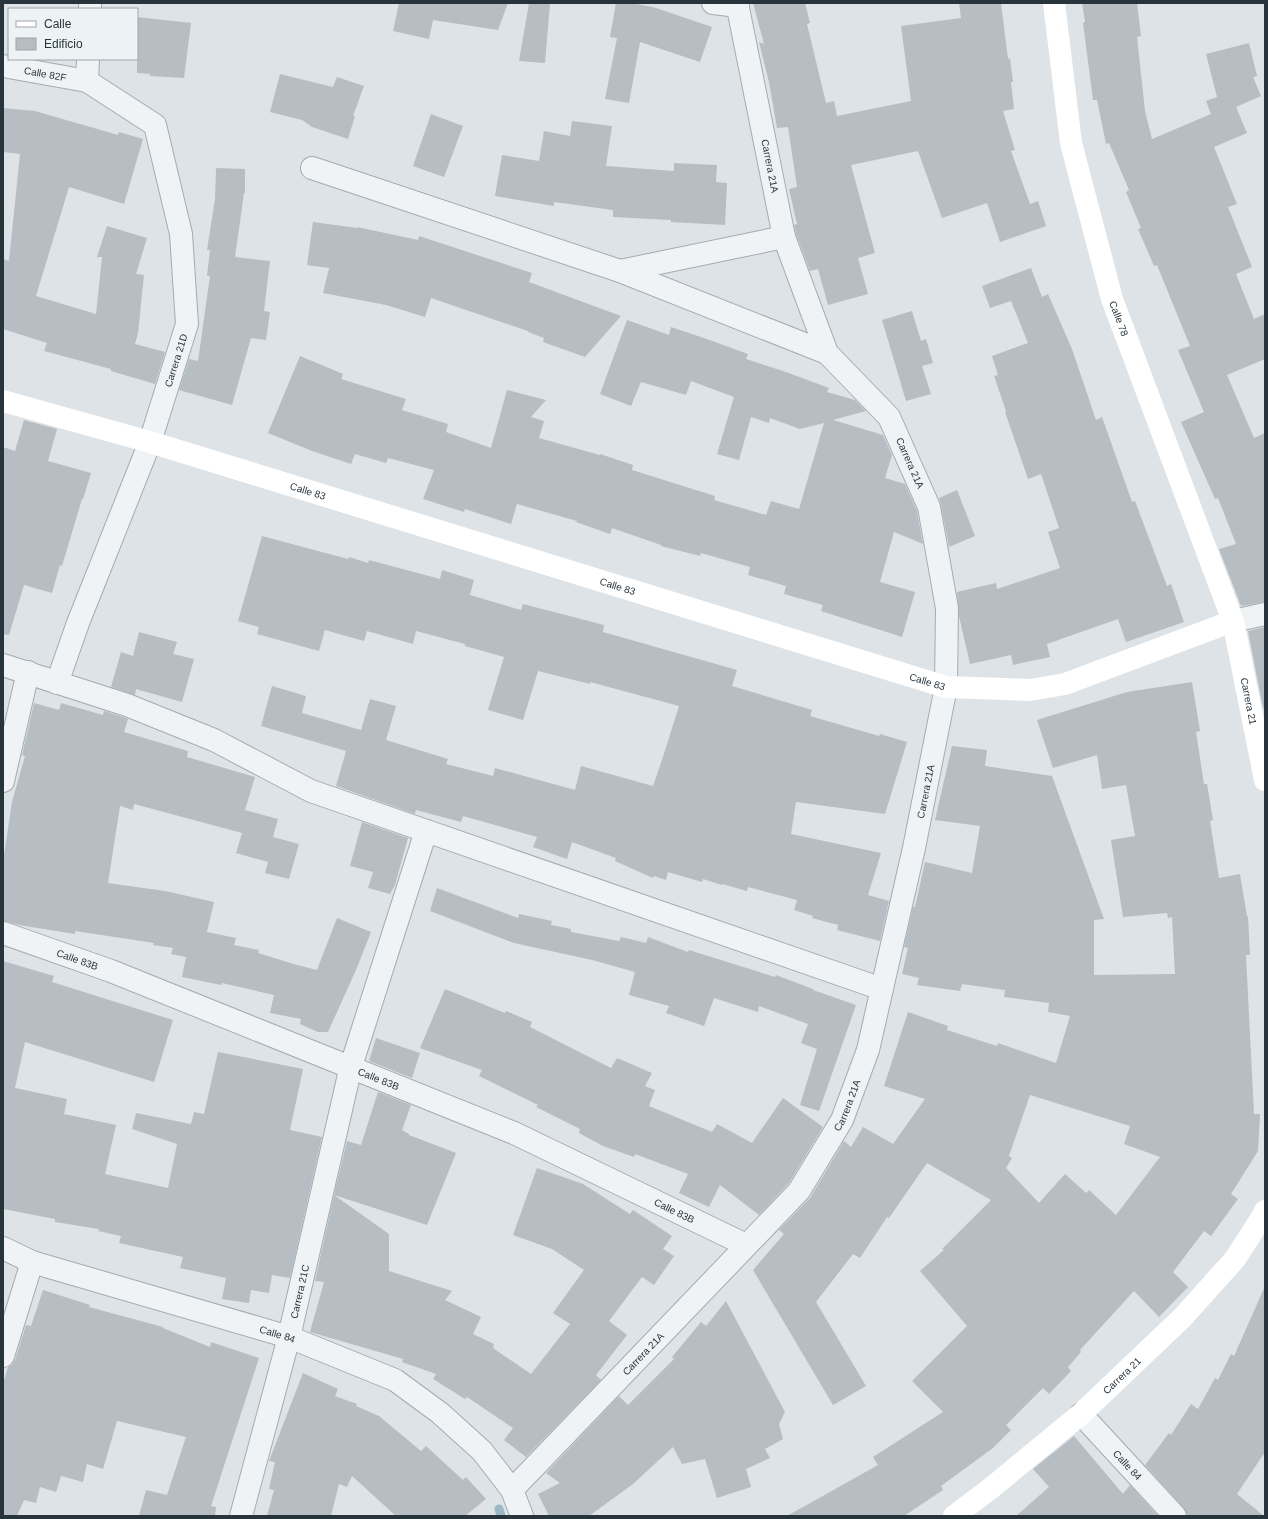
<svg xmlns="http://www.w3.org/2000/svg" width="1268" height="1519" viewBox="0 0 1268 1519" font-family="Helvetica,sans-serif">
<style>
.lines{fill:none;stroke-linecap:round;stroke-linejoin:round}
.stream{stroke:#9bb8c5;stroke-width:9}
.building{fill:#b6bdc3;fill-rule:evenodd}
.street-casing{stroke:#a4abb0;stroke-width:24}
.street{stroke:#f0f3f5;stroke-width:22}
.secondary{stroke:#fff;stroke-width:22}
.labels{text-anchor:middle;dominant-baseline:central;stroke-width:3.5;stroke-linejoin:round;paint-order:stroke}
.street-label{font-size:10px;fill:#28343c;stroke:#edf2f4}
</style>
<rect width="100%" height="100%" fill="#dee3e7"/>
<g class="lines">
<path class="stream" d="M 499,1509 L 501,1516"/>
</g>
<path class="building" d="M 399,3 L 508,3 L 498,30 L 433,20 L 429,39 L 393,31 Z
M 529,3 L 550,3 L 545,63 L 519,61 Z
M 616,3 L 631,3 L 653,7 L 712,27 L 700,62 L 640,42 L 629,103 L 605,99 L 617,38 L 610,37 Z
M 753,3 L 805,3 L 810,23 L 807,24 L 826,103 L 834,101 L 837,116 L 911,101 L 901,26 L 961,18 L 959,3 L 1001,3 L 1008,59 L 1010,58 L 1013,82 L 1011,82 L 1014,109 L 1003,111 L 1015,150 L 1011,151 L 1030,204 L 1038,201 L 1046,226 L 1000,242 L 987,203 L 942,218 L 918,151 L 851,165 L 875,253 L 858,258 L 868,294 L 828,305 L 818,269 L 810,271 L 796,234 L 794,225 L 797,224 L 789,189 L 797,187 L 788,127 L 777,128 L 769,82 L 759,42 L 764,44 Z
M 1082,3 L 1137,3 L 1141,36 L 1137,37 L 1145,111 L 1152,139 L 1211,114 L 1206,101 L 1217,97 L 1206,54 L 1249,43 L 1257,76 L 1253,77 L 1261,96 L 1236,107 L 1247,133 L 1214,147 L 1237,204 L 1228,207 L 1252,267 L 1236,274 L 1254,319 L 1265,314 L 1265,359 L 1227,375 L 1254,438 L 1265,433 L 1265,602 L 1241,606 L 1219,549 L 1236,544 L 1218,498 L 1215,499 L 1181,422 L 1204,412 L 1178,350 L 1190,346 L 1157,265 L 1154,266 L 1138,229 L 1141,228 L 1126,192 L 1129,190 L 1109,143 L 1106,144 L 1097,100 L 1093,100 L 1083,23 L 1085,22 Z
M 137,17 L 191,23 L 184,78 L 150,76 L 150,74 L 137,73 Z
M 280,74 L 333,87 L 337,77 L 364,86 L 353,116 L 355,116 L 348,139 L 312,127 L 302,120 L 270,112 Z
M 3,108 L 35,111 L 118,135 L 119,132 L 143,139 L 124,204 L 69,187 L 36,296 L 96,314 L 102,257 L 97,257 L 107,226 L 147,238 L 136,274 L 144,275 L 138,333 L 135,344 L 165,352 L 155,384 L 111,371 L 111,369 L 44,351 L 47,343 L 3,329 L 3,259 L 9,261 L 20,154 L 3,152 Z
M 431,114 L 463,126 L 444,177 L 413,166 Z
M 572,121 L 612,126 L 606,166 L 674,171 L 674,163 L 717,165 L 716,182 L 727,183 L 725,225 L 671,222 L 671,220 L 613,217 L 613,210 L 554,202 L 554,206 L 495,196 L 502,155 L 539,161 L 544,131 L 570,136 Z
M 216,168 L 245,169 L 245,193 L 244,193 L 235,257 L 270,261 L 264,311 L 270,312 L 266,340 L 251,338 L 232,405 L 179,390 L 189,359 L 198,361 L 210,276 L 207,276 L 210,250 L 207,250 L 215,199 Z
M 313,222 L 357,228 L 357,227 L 418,240 L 419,236 L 532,273 L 529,282 L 621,316 L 585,357 L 543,342 L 544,338 L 528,332 L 528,331 L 431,298 L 425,317 L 386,305 L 323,293 L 329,268 L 307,265 Z
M 1031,268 L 1042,297 L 1048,294 L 1072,349 L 1096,420 L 1102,417 L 1132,502 L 1135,501 L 1167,586 L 1171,584 L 1184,622 L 1126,642 L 1118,619 L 1047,644 L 1050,657 L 1013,665 L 1011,655 L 970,664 L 959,616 L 957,592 L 996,583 L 997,589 L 1060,568 L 1048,532 L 1059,528 L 1041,474 L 1028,479 L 1005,412 L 1006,411 L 994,376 L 998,375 L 992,356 L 1028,343 L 1011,301 L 990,308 L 982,286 Z
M 912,311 L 921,341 L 926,339 L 933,363 L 922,366 L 931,394 L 906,401 L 882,320 Z
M 627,320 L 669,335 L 671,327 L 704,338 L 748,354 L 746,359 L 786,372 L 829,388 L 827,392 L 855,400 L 866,411 L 833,420 L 883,435 L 892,455 L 885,478 L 905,484 L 917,511 L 923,544 L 894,532 L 880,582 L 915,592 L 902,637 L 821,611 L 823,605 L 784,594 L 786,586 L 748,575 L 750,567 L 701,553 L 700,556 L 661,546 L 661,545 L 612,528 L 610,534 L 576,522 L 577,521 L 517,504 L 511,524 L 465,509 L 464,512 L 423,499 L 434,470 L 388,458 L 386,463 L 355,454 L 351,464 L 312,451 L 268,433 L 300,356 L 343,374 L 341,379 L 406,399 L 402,410 L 448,424 L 446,432 L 491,448 L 507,390 L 546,400 L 531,417 L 544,421 L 539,438 L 600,455 L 600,454 L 633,465 L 632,470 L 715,496 L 714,500 L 766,515 L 771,501 L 799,509 L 824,423 L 800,429 L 770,418 L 769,423 L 751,417 L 739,460 L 717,454 L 734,397 L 691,381 L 686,395 L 641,382 L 631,406 L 600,394 Z
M 24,420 L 57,429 L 48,461 L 91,473 L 83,499 L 82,499 L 62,566 L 60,565 L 52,593 L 24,585 L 9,635 L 3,634 L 3,447 L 15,451 Z
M 957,490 L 975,536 L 949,547 L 941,505 L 939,498 Z
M 262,536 L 348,559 L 349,557 L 368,563 L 369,560 L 440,579 L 442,570 L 474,580 L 470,595 L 521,610 L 523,604 L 604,625 L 603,632 L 737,670 L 732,686 L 812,710 L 810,716 L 879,736 L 880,734 L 907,742 L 885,814 L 796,802 L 791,834 L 881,853 L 868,895 L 889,901 L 880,941 L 837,930 L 838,925 L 812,918 L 813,916 L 794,910 L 797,900 L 748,887 L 747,891 L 722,884 L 722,885 L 703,879 L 702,882 L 668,872 L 666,880 L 654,876 L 653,878 L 615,861 L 616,858 L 572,842 L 567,859 L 533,847 L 537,837 L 463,816 L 461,822 L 416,810 L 415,814 L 336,786 L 346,751 L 261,726 L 272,686 L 306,696 L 302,713 L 361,730 L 370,699 L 396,706 L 386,740 L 448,759 L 446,764 L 493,776 L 495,768 L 575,790 L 581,766 L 653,786 L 662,760 L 679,706 L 590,682 L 590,684 L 538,671 L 523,720 L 488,710 L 504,657 L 465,646 L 465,644 L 416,631 L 413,644 L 367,631 L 364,641 L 325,630 L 319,651 L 257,634 L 259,627 L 238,621 Z
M 1265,627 L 1265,708 L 1263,708 L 1248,631 Z
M 139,632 L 177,642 L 173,654 L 194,659 L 182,702 L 136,689 L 135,695 L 111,687 L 121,652 L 133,656 Z
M 1192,682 L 1200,731 L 1196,732 L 1204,784 L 1207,784 L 1213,820 L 1210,821 L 1219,878 L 1240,874 L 1247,916 L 1248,916 L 1250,955 L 1246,955 L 1254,1114 L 1260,1114 L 1258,1151 L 1231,1194 L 1238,1199 L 1211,1236 L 1204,1231 L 1173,1272 L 1188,1287 L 1159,1317 L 1134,1291 L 1080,1350 L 1081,1352 L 1068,1367 L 1071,1371 L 1049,1394 L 1043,1388 L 1006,1425 L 1011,1430 L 993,1448 L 941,1486 L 943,1490 L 904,1516 L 787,1516 L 878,1465 L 873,1457 L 943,1412 L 912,1381 L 967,1326 L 920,1271 L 944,1250 L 942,1249 L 991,1200 L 927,1163 L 889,1218 L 887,1217 L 860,1258 L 853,1254 L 816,1302 L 866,1386 L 833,1405 L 753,1270 L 784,1234 L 779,1230 L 810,1198 L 844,1141 L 851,1147 L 863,1127 L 893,1144 L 925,1099 L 884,1086 L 908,1012 L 948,1026 L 947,1030 L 997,1046 L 998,1043 L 1056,1063 L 1070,1016 L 1048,1012 L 1049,1003 L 1004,997 L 1005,990 L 962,984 L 960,991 L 917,985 L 919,978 L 902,974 L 908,948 L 904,947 L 913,907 L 915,907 L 925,862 L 972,873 L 980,826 L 935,820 L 952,746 L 987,750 L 985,766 L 1052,776 L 1104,919 L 1094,920 L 1094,975 L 1175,974 L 1172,917 L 1168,918 L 1167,913 L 1123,917 L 1111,840 L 1135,836 L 1126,785 L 1102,789 L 1097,755 L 1053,768 L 1037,720 L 1127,692 ZM 1030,1095 L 1130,1126 L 1124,1144 L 1160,1157 L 1116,1215 L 1089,1190 L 1086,1193 L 1065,1174 L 1039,1203 L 1006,1168 L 1012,1158 L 1009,1156 Z
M 34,703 L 59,710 L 61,703 L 103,715 L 104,711 L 123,717 L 128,719 L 124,732 L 188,751 L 187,757 L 255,777 L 245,810 L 278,819 L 273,837 L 299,844 L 289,879 L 265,873 L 268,862 L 236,853 L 242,833 L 134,804 L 133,810 L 120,806 L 108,883 L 165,891 L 214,902 L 207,932 L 236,938 L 234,945 L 259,950 L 258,953 L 297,965 L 317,970 L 337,918 L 371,932 L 356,970 L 328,1032 L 318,1032 L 300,1024 L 301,1019 L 270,1013 L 274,995 L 222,983 L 221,985 L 182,977 L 186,957 L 171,954 L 173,948 L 153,945 L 154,943 L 75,931 L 75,934 L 19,925 L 3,921 L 3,862 L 12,802 L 25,756 L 22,755 Z
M 362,822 L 408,838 L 395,885 L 390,894 L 368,888 L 373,872 L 350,866 Z
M 437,888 L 518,918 L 519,914 L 552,921 L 551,925 L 571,929 L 571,932 L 619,941 L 621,937 L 646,943 L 648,937 L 688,952 L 689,950 L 775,977 L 776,975 L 813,989 L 813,990 L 856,1005 L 819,1111 L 800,1105 L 817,1049 L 801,1043 L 808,1024 L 759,1006 L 758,1012 L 714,998 L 704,1026 L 666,1013 L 669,1006 L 629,995 L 635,972 L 592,960 L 514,943 L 430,911 Z
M 3,961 L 54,976 L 52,982 L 173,1020 L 154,1082 L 25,1042 L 15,1088 L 67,1099 L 64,1114 L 116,1125 L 105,1174 L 168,1188 L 177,1144 L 132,1129 L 136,1113 L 191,1124 L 194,1112 L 204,1114 L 218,1052 L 303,1069 L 290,1130 L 322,1137 L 290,1278 L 272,1275 L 269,1293 L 251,1290 L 249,1303 L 222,1299 L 226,1278 L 180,1268 L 183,1257 L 119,1243 L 121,1236 L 98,1231 L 99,1229 L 55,1222 L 55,1219 L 3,1209 Z
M 445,989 L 505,1013 L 506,1011 L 532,1022 L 530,1027 L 611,1068 L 617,1058 L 652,1073 L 645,1086 L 655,1090 L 649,1106 L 712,1132 L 717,1124 L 752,1143 L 783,1098 L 823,1127 L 789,1183 L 759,1215 L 720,1185 L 709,1207 L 679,1193 L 688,1174 L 635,1154 L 634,1157 L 603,1146 L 579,1133 L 580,1129 L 536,1107 L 538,1105 L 479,1076 L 482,1070 L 420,1048 Z
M 376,1038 L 420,1053 L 412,1078 L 369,1061 Z
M 378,1092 L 411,1105 L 402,1130 L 409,1134 L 409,1135 L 456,1153 L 427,1225 L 334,1195 L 347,1141 L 361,1145 Z
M 537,1168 L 583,1184 L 630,1214 L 633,1210 L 672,1236 L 663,1249 L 674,1256 L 654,1285 L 642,1277 L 609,1321 L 627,1335 L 596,1375 L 601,1380 L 526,1457 L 504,1440 L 513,1428 L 467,1397 L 465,1399 L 433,1379 L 436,1374 L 402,1362 L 403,1359 L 310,1332 L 324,1282 L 315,1281 L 334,1195 L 389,1234 L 389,1271 L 452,1291 L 445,1300 L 481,1317 L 473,1334 L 494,1344 L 493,1348 L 531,1374 L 570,1324 L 553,1313 L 584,1270 L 552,1249 L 513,1235 Z
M 1265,1286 L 1265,1452 L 1237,1494 L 1264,1516 L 1187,1516 L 1184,1508 L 1145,1465 L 1169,1433 L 1171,1435 L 1191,1404 L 1198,1409 L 1215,1378 L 1218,1380 L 1231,1354 L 1234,1356 Z
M 43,1290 L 90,1305 L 89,1307 L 163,1327 L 163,1328 L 210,1347 L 211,1342 L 259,1358 L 211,1506 L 216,1507 L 215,1516 L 139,1516 L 146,1490 L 167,1495 L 186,1437 L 117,1421 L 103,1469 L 87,1464 L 83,1482 L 61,1476 L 56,1492 L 40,1487 L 36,1503 L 24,1500 L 17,1516 L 3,1516 L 3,1384 L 8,1367 L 12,1365 L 15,1360 L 26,1325 L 31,1326 Z
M 726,1301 L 785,1412 L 779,1424 L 783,1439 L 765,1449 L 770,1458 L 746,1469 L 751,1487 L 717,1498 L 705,1459 L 682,1464 L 673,1447 L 633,1484 L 589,1516 L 549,1516 L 538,1494 L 560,1483 L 546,1473 L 619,1396 L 628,1405 L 674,1359 L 672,1357 L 701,1322 L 706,1326 Z
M 303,1373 L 338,1389 L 335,1396 L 357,1404 L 356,1406 L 379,1416 L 421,1451 L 426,1446 L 463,1480 L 466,1477 L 486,1499 L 465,1516 L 396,1516 L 352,1476 L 347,1487 L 339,1484 L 331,1516 L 267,1516 L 274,1490 L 269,1489 L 275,1462 L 269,1461 Z
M 1074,1436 L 1123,1494 L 1130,1485 L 1158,1516 L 1016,1516 L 1049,1487 L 1033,1469 Z"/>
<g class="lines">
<g class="street-casing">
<g id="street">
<path d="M 713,3 L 738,6"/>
<path d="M 90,9 L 90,3"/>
<path id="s1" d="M 3,66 L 87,81"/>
<path d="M 312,168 L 620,271 L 827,353"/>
<path d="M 620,271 L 784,237"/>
<path d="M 1233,621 L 1265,614"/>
<path d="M 3,665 L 127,705 L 214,740 L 311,791 L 882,989"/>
<path id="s2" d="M 57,683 L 78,623 L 150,442 L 187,324 L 181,234 L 155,125 L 87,81 L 88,59"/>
<path d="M 3,781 L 28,672"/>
<path id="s3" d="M 3,933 L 111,971 L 514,1133 L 746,1245"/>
<path id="s4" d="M 3,1248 L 32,1262 L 289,1337 L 395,1380 L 440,1413 L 482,1451 L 512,1490 L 522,1516"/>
<path d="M 3,1356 L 32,1262"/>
<path id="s5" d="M 1081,1414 L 1175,1516"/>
<path id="s6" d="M 512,1490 L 799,1191 L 842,1120 L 868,1050 L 914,848 L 946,687 L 947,608 L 929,507 L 889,417 L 827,353 L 784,237 L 737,3"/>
<path id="s7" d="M 241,1516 L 289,1337 L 351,1066 L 426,831"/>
</g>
</g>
<use href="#street" class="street"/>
<g class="secondary">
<path id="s8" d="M 1054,3 L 1071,143 L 1112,299 L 1233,621 L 1265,780"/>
<path id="s9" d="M 3,401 L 150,442 L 946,687 L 1030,690 L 1065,684 L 1233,621"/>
<path id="s10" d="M 954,1516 L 990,1489 L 1081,1414 L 1183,1317 L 1235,1259 L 1262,1217 L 1265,1211"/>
</g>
</g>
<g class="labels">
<g class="street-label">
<text stroke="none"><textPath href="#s1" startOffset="43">Calle 82F</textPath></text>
<text transform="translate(770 166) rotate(79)">Carrera 21A</text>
<text stroke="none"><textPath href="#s8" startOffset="323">Calle 78</textPath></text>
<text stroke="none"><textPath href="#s2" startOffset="344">Carrera 21D</textPath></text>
<text transform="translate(910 463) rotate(66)">Carrera 21A</text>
<text stroke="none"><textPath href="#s9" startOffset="318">Calle 83</textPath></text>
<text stroke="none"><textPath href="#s9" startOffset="642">Calle 83</textPath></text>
<text stroke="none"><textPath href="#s9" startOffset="966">Calle 83</textPath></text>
<text stroke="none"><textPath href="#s8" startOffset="728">Carrera 21</textPath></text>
<text stroke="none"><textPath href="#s6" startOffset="837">Carrera 21A</textPath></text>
<text stroke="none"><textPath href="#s3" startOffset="79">Calle 83B</textPath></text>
<text stroke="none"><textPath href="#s3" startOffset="403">Calle 83B</textPath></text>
<text stroke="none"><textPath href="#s6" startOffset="513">Carrera 21A</textPath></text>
<text stroke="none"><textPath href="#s3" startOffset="727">Calle 83B</textPath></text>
<text stroke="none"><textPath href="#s7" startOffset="232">Carrera 21C</textPath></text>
<text stroke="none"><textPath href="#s4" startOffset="288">Calle 84</textPath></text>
<text stroke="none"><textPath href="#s6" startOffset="189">Carrera 21A</textPath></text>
<text stroke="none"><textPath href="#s10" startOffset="219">Carrera 21</textPath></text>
<text stroke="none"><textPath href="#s5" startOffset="69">Calle 84</textPath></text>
</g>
</g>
<rect width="1268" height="1519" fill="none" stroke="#28343c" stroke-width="8"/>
<rect x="8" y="8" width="130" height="52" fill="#edf2f4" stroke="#9ea6aa"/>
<rect x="16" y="21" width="20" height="6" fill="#ffffff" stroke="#9ea6aa"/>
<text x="44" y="28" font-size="12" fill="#28343c">Calle</text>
<rect x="16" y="38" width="20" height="12" fill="#b6bdc3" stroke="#9ea6aa"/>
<text x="44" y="48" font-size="12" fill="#28343c">Edificio</text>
</svg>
